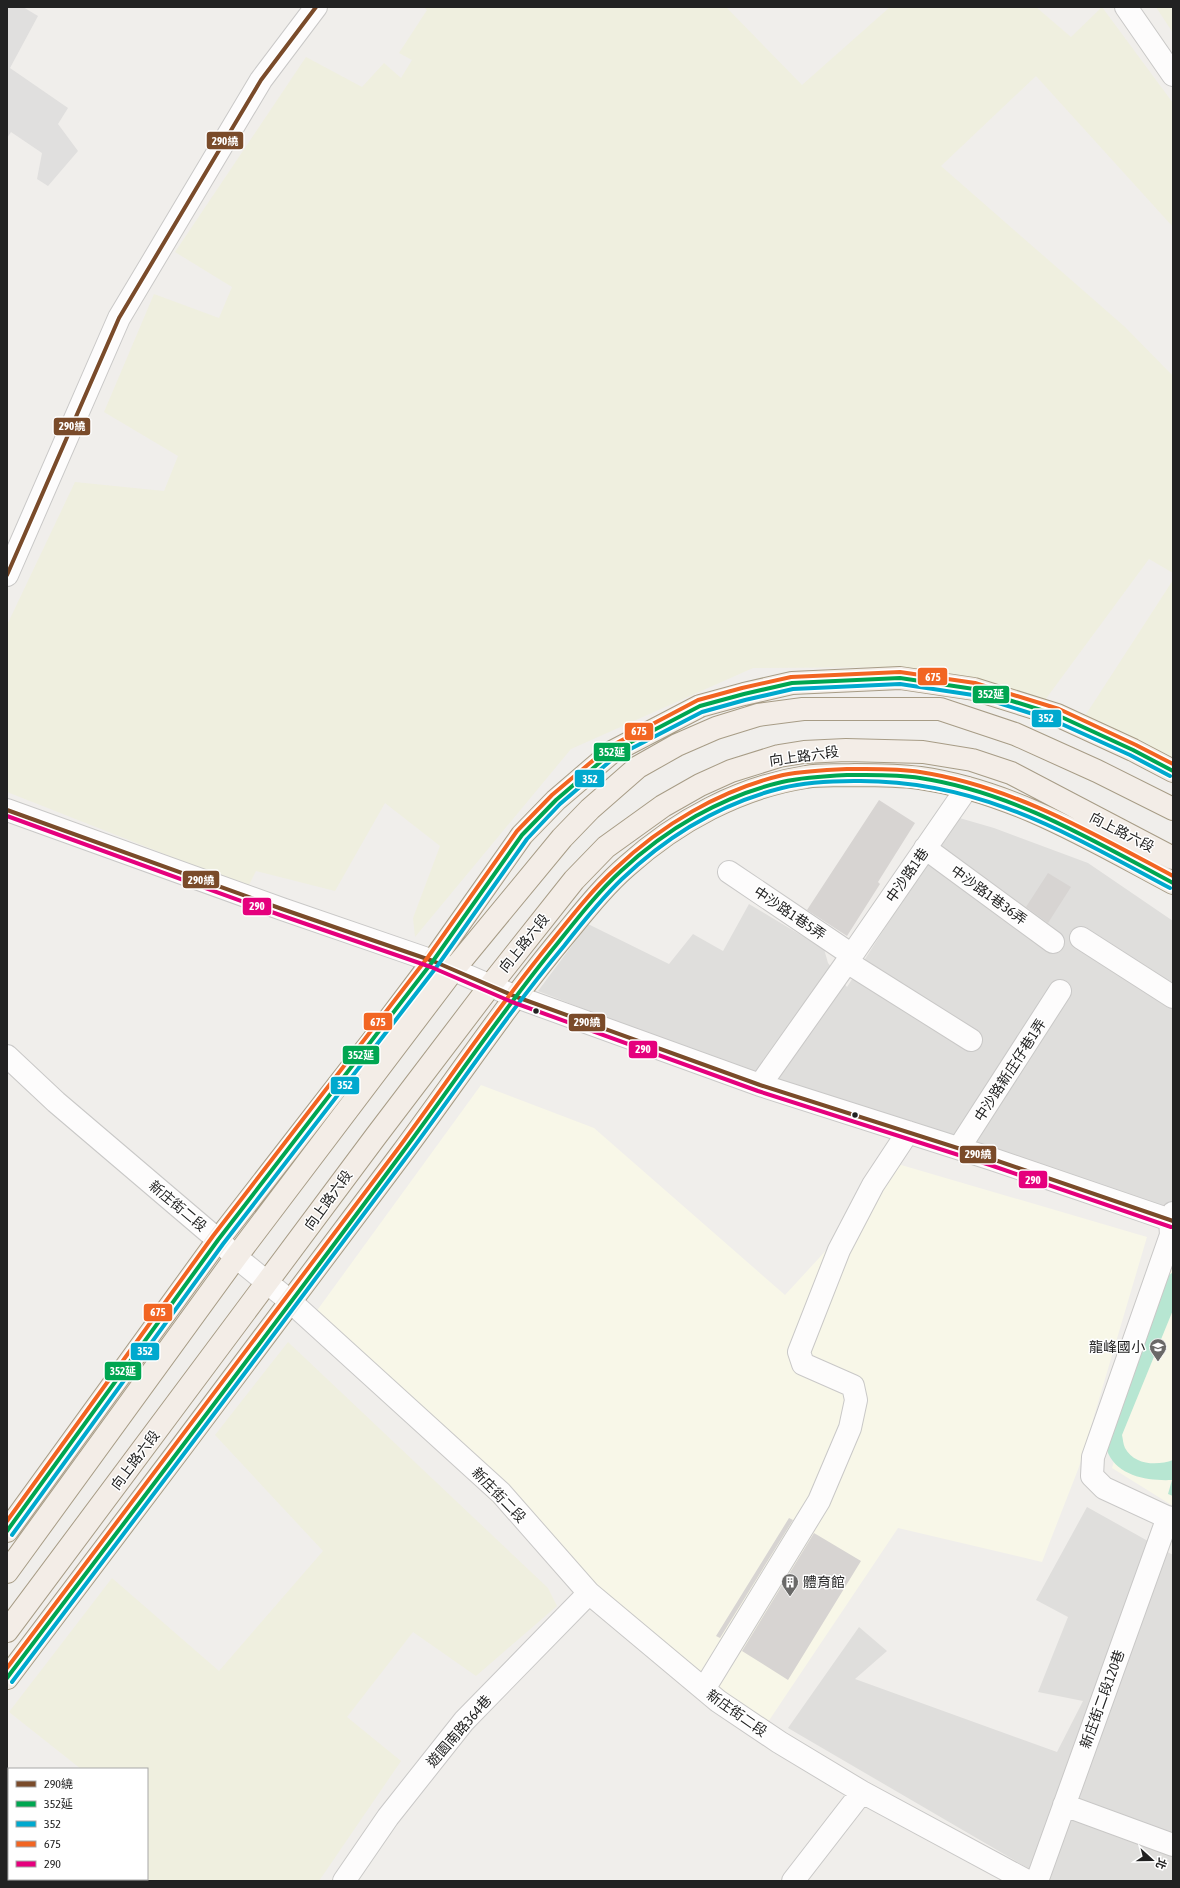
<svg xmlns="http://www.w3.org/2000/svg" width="1180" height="1888" viewBox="0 0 1180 1888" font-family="'Asap Condensed','Noto Sans TC',sans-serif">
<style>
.residential{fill:#dfdedc}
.education{fill:#f8f7e8}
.farmland{fill:#efefdf}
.pitch{fill:#b7e6d2}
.parking{fill:#e0dfde}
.building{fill:#d7d4d2}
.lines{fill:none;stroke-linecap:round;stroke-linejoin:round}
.minor-casing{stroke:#c9c8c7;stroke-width:24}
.major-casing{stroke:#a79c86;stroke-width:24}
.minor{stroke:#fdfcfc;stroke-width:22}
.major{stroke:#f3ede7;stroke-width:22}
.bus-1-casing{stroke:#fff;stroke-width:7}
.bus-2-casing{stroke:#fff;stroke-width:7}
.bus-3-casing{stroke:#fff;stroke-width:7}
.bus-4-casing{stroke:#fff;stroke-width:7}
.bus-5-casing{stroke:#fff;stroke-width:7}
.bus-1{stroke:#7a4b2a;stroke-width:4}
.bus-2{stroke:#00a651;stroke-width:4}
.bus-3{stroke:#00a9ce;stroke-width:4}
.bus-4{stroke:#f26522;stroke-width:4}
.bus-5{stroke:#e5007d;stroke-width:4}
.bus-dot{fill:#222;stroke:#fff;stroke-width:1.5}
.labels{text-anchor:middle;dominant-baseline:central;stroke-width:3;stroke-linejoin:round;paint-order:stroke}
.street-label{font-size:14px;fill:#222;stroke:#fff}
.poi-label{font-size:14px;fill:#222;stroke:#fff;text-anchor:end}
.line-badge{stroke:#fff;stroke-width:1.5}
.badge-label{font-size:11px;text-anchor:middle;font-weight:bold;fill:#fff}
</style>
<rect width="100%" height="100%" fill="#f0eeeb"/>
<path class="residential" d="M 956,817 L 994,828 L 1088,863 L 1173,921 L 1173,1222 L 867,1119 L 538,991 L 588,924 L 669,964 L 693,934 L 723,951 L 749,904 L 824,949 L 828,963 L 847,987 Z
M 1087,1507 L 1173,1555 L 1173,1881 L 1050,1881 L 788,1728 L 859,1627 L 887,1651 L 855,1679 L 1057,1752 L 1083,1701 L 1038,1692 L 1068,1617 L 1036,1600 Z"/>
<path class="education" d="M 481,1085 L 594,1128 L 785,1295 L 843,1232 L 891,1162 L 1147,1237 L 1079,1467 L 1042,1562 L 898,1528 L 766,1725 L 594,1594 L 502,1512 L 313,1316 Z
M 1173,1256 L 1173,1506 L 1112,1468 Z"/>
<path class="farmland" d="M 424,7 L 726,7 L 802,85 L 890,7 L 1036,7 L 1071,37 L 1102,7 L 1173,103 L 1173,227 L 1036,76 L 941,166 L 1125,327 L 1173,376 L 1173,573 L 1149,559 L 1045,700 L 904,667 L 753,668 L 571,749 L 415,937 L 413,918 L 440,846 L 385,803 L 335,891 L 256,871 L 248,887 L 7,792 L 7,625 L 75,482 L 164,491 L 178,456 L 104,412 L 154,294 L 219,318 L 232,287 L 175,252 L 306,57 L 362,87 L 384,63 L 401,78 L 412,60 L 399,53 L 427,10 Z
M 1156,7 L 1173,7 L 1173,33 Z
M 1173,580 L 1173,762 L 1083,719 Z
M 288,1342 L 548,1588 L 557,1606 L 476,1676 L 413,1632 L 347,1717 L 401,1761 L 319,1881 L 11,1881 L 13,1879 L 147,1879 L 147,1769 L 81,1769 L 9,1712 L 112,1578 L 219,1671 L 323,1551 L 215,1435 Z"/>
<path class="pitch" d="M 1173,1272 L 1173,1310 L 1122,1435 C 1123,1439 1123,1444 1125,1448 C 1134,1465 1157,1466 1173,1460 L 1173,1496 L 1168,1494 L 1172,1480 C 1149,1481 1119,1477 1108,1453 C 1106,1448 1106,1442 1105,1437 L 1167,1277 Z"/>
<path class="parking" d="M 7,7 L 23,7 L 38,16 L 10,68 L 68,108 L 58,124 L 78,151 L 48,186 L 37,179 L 42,153 L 11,132 L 7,138 Z"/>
<path class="building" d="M 879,800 L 915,823 L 878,882 L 880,884 L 847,936 L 807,910 Z
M 1048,873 L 1071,887 L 1048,923 L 1026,907 Z
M 789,1518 L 793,1520 L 720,1638 L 716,1636 Z
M 814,1533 L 861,1561 L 788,1680 L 742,1651 Z"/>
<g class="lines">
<g class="minor-casing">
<path id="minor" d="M 1126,7 L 1173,75
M 7,575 L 119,318 L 261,80 L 316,7
M 7,810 L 282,909 L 433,961 L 514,996 L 760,1085 L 992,1159 L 1173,1221
M 925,848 L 1053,942
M 729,872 L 852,955
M 1081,938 L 1173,997
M 847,962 L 967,788
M 7,1056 L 56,1102 L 218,1240 L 236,1257 L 291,1302 L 501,1493 L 589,1593 L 718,1701 L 779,1742 L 862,1792 L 1027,1881
M 760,1085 L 847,962 L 971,1040
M 959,1148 L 1060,991
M 1173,1213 L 1170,1220 L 1171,1235 L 1093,1457 L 1092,1476 L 1104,1488 L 1173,1520
M 704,1689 L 819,1501 L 850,1428 L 856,1400 L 853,1386 L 803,1364 L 799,1352 L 839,1250 L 873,1185 L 908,1132
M 1064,1805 L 1173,1845
M 344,1881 L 388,1817 L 464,1721 L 589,1593
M 793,1881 L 862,1792
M 1037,1881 L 1168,1517"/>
</g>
<g class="major-casing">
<path id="major" d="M 7,1531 L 218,1240 L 384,1026 L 433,961 L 522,835 L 556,800 L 612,752 L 700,706 L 744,694 L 792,683 L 900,678 L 974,689 L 1057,715 L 1133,750 L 1173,771
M 7,1572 L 236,1257 L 454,969 L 562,838 L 590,809 L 638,767 L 677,745 L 716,728 L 758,715 L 803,709 L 940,709 L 1015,734 L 1097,771 L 1173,809
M 7,1631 L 376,1136 L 490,986 L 574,880 L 606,847 L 663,806 L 700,785 L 731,771 L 779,756 L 804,752 L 846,750 L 923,752 L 972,760 L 1011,773 L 1173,858
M 7,1678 C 139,1503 271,1329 402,1153 C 457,1079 508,1002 567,932 C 586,909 605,885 627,866 C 677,821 740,787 806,777 C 822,774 839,776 855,775 C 876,775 898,775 920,778 C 1012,791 1092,840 1173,883"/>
</g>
<use href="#minor" class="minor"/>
<use href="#major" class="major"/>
<g class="bus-1-casing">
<path id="bus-1" d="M 7,575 L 119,318 L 261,80 L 316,7
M 7,810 L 282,909 L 433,961 L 514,996 L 760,1085 L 992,1159 L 1173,1221"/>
</g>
<g class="bus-2-casing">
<path id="bus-2" d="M 7,1531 L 218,1240 L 433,961 L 522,835 L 556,800 L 612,752 L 700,706 L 744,694 L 792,683 L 900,678 L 974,689 L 1057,715 L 1133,750 L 1173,771
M 7,1678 C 139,1503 272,1329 402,1153 C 454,1083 502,1011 557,944 C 577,919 597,893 621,871 C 666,829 722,796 782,782 C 804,777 825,776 847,775 C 871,775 896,774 920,778 C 1012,792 1092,840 1173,883"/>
</g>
<g class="bus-3-casing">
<path id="bus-3" d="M 12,1535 L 223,1244 L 438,965 L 527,839 L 560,804 L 615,757 L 702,712 L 745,700 L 793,689 L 900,684 L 973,695 L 1055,721 L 1130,755 L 1170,776
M 12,1682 C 143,1508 275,1334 405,1159 C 458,1088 507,1014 564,946 C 582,923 601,899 622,879 C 667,836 722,803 782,788 C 806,782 829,781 854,781 C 977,779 1065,832 1170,888"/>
</g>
<g class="bus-4-casing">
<path id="bus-4" d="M 7,1521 L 213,1236 L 428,957 L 517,831 L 552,795 L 609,747 L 698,700 L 742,688 L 791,677 L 900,672 L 975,683 L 1059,709 L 1136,745 L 1173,764
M 7,1668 C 137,1496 268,1324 397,1150 C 448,1081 496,1009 551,942 C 571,917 591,891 615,869 C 661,825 720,790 783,775 C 804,771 825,770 847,769 C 871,769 896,768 920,772 C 1012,786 1092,833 1173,876"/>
</g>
<g class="bus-5-casing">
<path id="bus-5" d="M 7,816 L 280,915 L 431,967 L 512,1002 L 758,1091 L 990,1165 L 1171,1227"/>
</g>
<use href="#bus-1" class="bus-1"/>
<use href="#bus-2" class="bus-2"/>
<use href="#bus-3" class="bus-3"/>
<use href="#bus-4" class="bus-4"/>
<use href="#bus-5" class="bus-5"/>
</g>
<defs>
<g id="school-pin" transform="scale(0.9)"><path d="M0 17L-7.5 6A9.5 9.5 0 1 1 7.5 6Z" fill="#6a6968" stroke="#fff"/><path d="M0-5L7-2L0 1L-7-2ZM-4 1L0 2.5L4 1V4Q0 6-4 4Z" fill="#fff"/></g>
<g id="building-pin" transform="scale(0.9)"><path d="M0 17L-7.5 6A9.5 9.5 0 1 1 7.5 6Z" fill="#6a6968" stroke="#fff"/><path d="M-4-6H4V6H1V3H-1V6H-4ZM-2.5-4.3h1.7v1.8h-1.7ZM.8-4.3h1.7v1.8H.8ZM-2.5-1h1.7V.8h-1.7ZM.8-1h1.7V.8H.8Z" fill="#fff"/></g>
</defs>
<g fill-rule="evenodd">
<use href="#school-pin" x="1158" y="1347"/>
<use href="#building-pin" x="790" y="1582"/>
</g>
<g class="bus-dot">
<circle cx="536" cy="1011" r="3.5"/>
<circle cx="855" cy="1115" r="3.5"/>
</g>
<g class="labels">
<g class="street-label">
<text transform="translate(804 756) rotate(-8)">向上路六段</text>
<text transform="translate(1122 832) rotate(27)">向上路六段</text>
<text transform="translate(907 875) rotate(-55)">中沙路1巷</text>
<text transform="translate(989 895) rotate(36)">中沙路1巷36弄</text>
<text transform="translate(790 913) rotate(34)">中沙路1巷5弄</text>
<text transform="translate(524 943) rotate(-51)">向上路六段</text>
<text transform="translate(1010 1070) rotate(-57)">中沙路新庄仔巷1弄</text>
<text transform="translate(328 1200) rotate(-54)">向上路六段</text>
<text transform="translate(178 1206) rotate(40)">新庄街二段</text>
<text transform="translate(135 1460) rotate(-53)">向上路六段</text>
<text transform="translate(499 1495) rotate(46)">新庄街二段</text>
<text transform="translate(1102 1699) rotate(-70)">新庄街二段120巷</text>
<text transform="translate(737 1713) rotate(35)">新庄街二段</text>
<text transform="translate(459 1731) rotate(-49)">遊園南路364巷</text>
</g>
<g class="poi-label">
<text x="1145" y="1347">龍峰國小</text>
<text x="803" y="1582" text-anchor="start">體育館</text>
</g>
</g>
<g class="line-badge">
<rect x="206" y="131" width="38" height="19" rx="4" fill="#7a4b2a"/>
<rect x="53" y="417" width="38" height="19" rx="4" fill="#7a4b2a"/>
<rect x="917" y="667" width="31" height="19" rx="4" fill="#f26522"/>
<rect x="972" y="685" width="38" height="19" rx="4" fill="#00a651"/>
<rect x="1031" y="709" width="31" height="19" rx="4" fill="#00a9ce"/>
<rect x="624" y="722" width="30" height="19" rx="4" fill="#f26522"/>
<rect x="593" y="742" width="38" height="20" rx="4" fill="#00a651"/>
<rect x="574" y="769" width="31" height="19" rx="4" fill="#00a9ce"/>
<rect x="182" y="870" width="38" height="19" rx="4" fill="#7a4b2a"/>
<rect x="242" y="897" width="30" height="19" rx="4" fill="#e5007d"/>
<rect x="363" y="1012" width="30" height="19" rx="4" fill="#f26522"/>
<rect x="568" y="1013" width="38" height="19" rx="4" fill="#7a4b2a"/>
<rect x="628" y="1040" width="30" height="19" rx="4" fill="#e5007d"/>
<rect x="342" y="1045" width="38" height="20" rx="4" fill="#00a651"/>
<rect x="330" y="1076" width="30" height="19" rx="4" fill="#00a9ce"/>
<rect x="959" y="1145" width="38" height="19" rx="4" fill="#7a4b2a"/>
<rect x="1018" y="1170" width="30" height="19" rx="4" fill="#e5007d"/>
<rect x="143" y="1303" width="30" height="19" rx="4" fill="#f26522"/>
<rect x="130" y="1342" width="30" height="19" rx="4" fill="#00a9ce"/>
<rect x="104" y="1361" width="38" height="20" rx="4" fill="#00a651"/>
</g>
<g class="badge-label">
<text x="225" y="145">290繞</text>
<text x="72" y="430">290繞</text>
<text x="933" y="681">675</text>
<text x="991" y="698">352延</text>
<text x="1046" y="722">352</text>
<text x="639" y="735">675</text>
<text x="612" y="756">352延</text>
<text x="590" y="783">352</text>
<text x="201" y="884">290繞</text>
<text x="257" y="910">290</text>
<text x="378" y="1026">675</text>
<text x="587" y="1026">290繞</text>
<text x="643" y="1053">290</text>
<text x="361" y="1059">352延</text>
<text x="345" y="1089">352</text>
<text x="978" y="1158">290繞</text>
<text x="1033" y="1184">290</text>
<text x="158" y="1316">675</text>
<text x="145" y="1355">352</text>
<text x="123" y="1375">352延</text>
</g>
<rect width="1180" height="1888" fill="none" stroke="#222222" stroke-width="16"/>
<rect x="8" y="1768" width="140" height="112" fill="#ffffff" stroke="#a7a7a7"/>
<rect x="16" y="1781" width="20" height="6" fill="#7a4b2a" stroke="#a7a7a7"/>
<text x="44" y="1788" font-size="12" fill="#222222">290繞</text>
<rect x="16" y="1801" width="20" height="6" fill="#00a651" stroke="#a7a7a7"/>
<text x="44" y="1808" font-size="12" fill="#222222">352延</text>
<rect x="16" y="1821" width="20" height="6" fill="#00a9ce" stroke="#a7a7a7"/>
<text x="44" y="1828" font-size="12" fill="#222222">352</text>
<rect x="16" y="1841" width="20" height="6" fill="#f26522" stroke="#a7a7a7"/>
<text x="44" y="1848" font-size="12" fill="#222222">675</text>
<rect x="16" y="1861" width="20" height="6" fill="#e5007d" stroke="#a7a7a7"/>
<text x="44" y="1868" font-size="12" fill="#222222">290</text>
<g transform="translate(1152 1860) rotate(111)" stroke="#ffffff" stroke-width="3" paint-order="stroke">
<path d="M0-3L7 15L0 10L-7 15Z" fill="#222222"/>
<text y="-6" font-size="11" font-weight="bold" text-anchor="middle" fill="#222222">北</text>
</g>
</svg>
